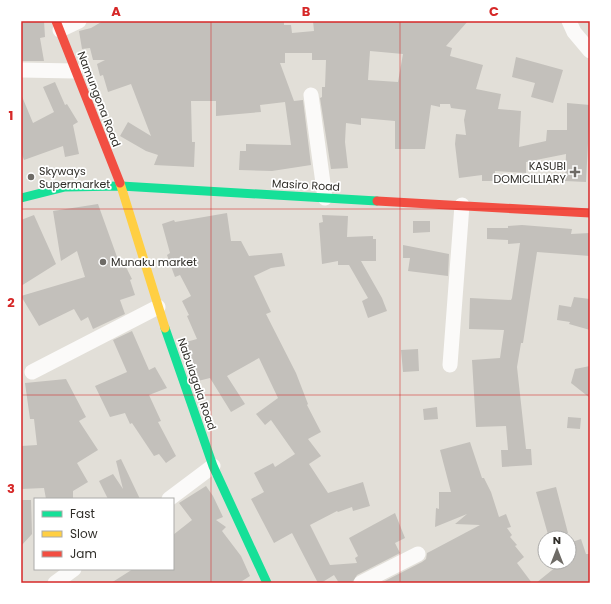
<svg xmlns="http://www.w3.org/2000/svg" width="611" height="604" viewBox="0 0 611 604" font-family="Poppins,sans-serif">
<style>
.building{fill:#c3c0bb;fill-rule:evenodd}
.lines{fill:none;stroke-linecap:round;stroke-linejoin:round}
.street{stroke:#fbfaf9;stroke-width:15}
.fast{stroke:#16e098;stroke-width:9}
.slow{stroke:#ffcf43;stroke-width:9}
.jam{stroke:#f24e42;stroke-width:9}
.grid{fill:none;stroke:#d62828;stroke-width:1;stroke-opacity:0.55}
.poi-dot{fill:#6e6b66;stroke:#fff;stroke-width:1.5}
.labels{text-anchor:middle;dominant-baseline:central;stroke-width:3.5;stroke-linejoin:round;paint-order:stroke}
.street-label{font-size:11px;fill:#2f2d28;stroke:#fff}
.poi-label{font-size:11px;fill:#2f2d28;stroke:#fff;text-anchor:start}
.neatline{fill:none;stroke:#d62828;stroke-width:1.5}
.grid-label{font-size:13px;text-anchor:middle;font-weight:bold;fill:#d62828}
</style>
<rect width="100%" height="100%" fill="#e2dfd8"/>
<path class="building" d="M 44,21 L 45,37 L 40,38 L 44,61 L 21,61 L 21,22 Z
M 103,21 L 284,21 L 284,25 L 291,25 L 292,33 L 314,31 L 313,21 L 468,21 L 446,46 L 452,48 L 450,56 L 483,65 L 476,89 L 501,94 L 498,109 L 521,111 L 519,147 L 546,141 L 547,130 L 567,130 L 567,103 L 590,105 L 586,182 L 565,181 L 566,154 L 526,162 L 526,173 L 495,171 L 495,181 L 482,181 L 482,175 L 459,178 L 455,144 L 456,134 L 466,135 L 464,120 L 466,110 L 451,108 L 450,104 L 440,104 L 440,107 L 431,105 L 425,149 L 395,149 L 395,121 L 361,118 L 361,125 L 346,123 L 345,142 L 348,168 L 331,169 L 320,98 L 322,97 L 322,87 L 325,87 L 326,60 L 312,60 L 312,53 L 285,53 L 285,63 L 280,63 L 294,101 L 303,100 L 311,165 L 272,171 L 239,170 L 240,151 L 246,151 L 246,144 L 291,145 L 285,102 L 260,105 L 261,112 L 216,116 L 216,101 L 191,101 L 192,142 L 195,142 L 194,167 L 154,165 L 158,155 L 146,151 L 120,136 L 128,122 L 151,136 L 131,84 L 108,92 L 103,75 L 100,76 L 97,64 L 105,60 L 93,60 L 90,48 L 82,49 L 79,31 L 91,28 ZM 370,51 L 403,54 L 398,82 L 368,80 Z
M 516,57 L 563,70 L 553,103 L 531,97 L 535,83 L 512,77 Z
M 55,82 L 65,105 L 67,104 L 78,122 L 73,125 L 79,154 L 65,157 L 63,146 L 24,160 L 21,152 L 21,94 L 33,123 L 54,112 L 43,87 Z
M 98,204 L 121,268 L 125,265 L 132,279 L 130,280 L 135,295 L 120,300 L 125,314 L 93,329 L 88,317 L 81,321 L 74,309 L 39,326 L 21,296 L 85,277 L 77,251 L 61,261 L 53,211 Z
M 227,213 L 231,241 L 241,241 L 249,256 L 282,253 L 285,266 L 271,268 L 254,276 L 271,312 L 266,314 L 296,373 L 308,404 L 307,405 L 321,432 L 308,439 L 321,456 L 309,464 L 328,493 L 363,482 L 370,506 L 353,511 L 352,507 L 338,512 L 337,511 L 310,525 L 330,565 L 357,563 L 355,558 L 358,556 L 349,538 L 395,513 L 405,538 L 395,543 L 400,553 L 357,575 L 352,583 L 339,583 L 334,575 L 321,583 L 318,583 L 292,533 L 274,543 L 251,499 L 264,492 L 254,473 L 273,463 L 275,467 L 295,454 L 271,420 L 265,425 L 256,414 L 278,398 L 259,358 L 227,376 L 245,404 L 231,412 L 210,378 L 198,381 L 186,342 L 197,339 L 187,316 L 189,315 L 182,301 L 191,296 L 180,275 L 175,277 L 172,269 L 167,255 L 170,253 L 162,224 L 174,220 L 175,222 Z
M 34,215 L 56,264 L 21,286 L 21,220 Z
M 322,215 L 348,216 L 347,237 L 373,236 L 373,239 L 376,239 L 376,261 L 361,261 L 382,298 L 387,311 L 368,318 L 362,301 L 368,298 L 349,265 L 338,265 L 338,261 L 322,264 L 319,223 L 323,222 Z
M 413,221 L 430,221 L 430,232 L 413,233 Z
M 522,225 L 572,229 L 571,234 L 590,233 L 590,256 L 537,252 L 523,343 L 521,343 L 517,367 L 526,449 L 531,449 L 532,465 L 502,467 L 501,450 L 508,450 L 506,426 L 476,427 L 472,360 L 500,358 L 504,330 L 469,329 L 470,298 L 511,300 L 512,298 L 520,243 L 508,244 L 508,240 L 487,239 L 487,228 L 508,228 L 508,226 Z
M 403,245 L 449,254 L 448,276 L 408,271 L 410,258 L 403,258 Z
M 574,297 L 590,299 L 590,330 L 569,324 L 570,322 L 557,320 L 559,305 L 571,307 Z
M 132,331 L 149,370 L 155,367 L 167,388 L 149,395 L 161,421 L 158,422 L 176,456 L 166,463 L 159,454 L 154,456 L 132,423 L 130,424 L 125,413 L 110,417 L 95,386 L 127,372 L 113,340 Z
M 418,349 L 419,371 L 403,372 L 401,350 Z
M 590,366 L 590,398 L 571,383 L 575,369 Z
M 66,379 L 86,417 L 79,421 L 98,450 L 77,463 L 88,482 L 73,491 L 73,499 L 46,499 L 44,488 L 21,489 L 21,446 L 37,445 L 34,419 L 30,419 L 25,383 Z
M 437,407 L 438,419 L 424,420 L 423,409 Z
M 568,417 L 581,418 L 580,429 L 567,428 Z
M 470,442 L 482,478 L 484,478 L 491,492 L 499,517 L 506,514 L 511,527 L 507,528 L 512,535 L 510,537 L 517,545 L 515,546 L 524,557 L 517,563 L 532,583 L 381,583 L 422,562 L 426,559 L 427,553 L 431,551 L 480,525 L 455,524 L 467,514 L 435,527 L 436,508 L 439,509 L 439,492 L 451,492 L 440,450 Z
M 121,459 L 140,499 L 108,499 L 99,481 L 113,474 L 123,489 L 116,461 Z
M 206,486 L 213,496 L 223,517 L 216,520 L 226,527 L 222,531 L 241,556 L 250,576 L 239,583 L 111,583 L 133,569 L 173,569 L 173,535 L 192,520 L 179,503 Z
M 556,487 L 568,533 L 549,538 L 536,492 Z
M 21,500 L 31,500 L 32,534 L 21,546 Z
M 581,539 L 586,554 L 590,554 L 590,579 L 586,583 L 536,583 L 562,562 L 569,562 L 569,543 Z"/>
<g class="lines">
<path class="street" d="M 569,21 L 574,32 L 590,51
M 60,30 L 79,21
M 21,70 L 75,71
M 311,95 L 325,198
M 450,365 L 462,205
M 32,372 L 158,307
M 169,499 L 213,466
M 55,583 L 74,569
M 361,583 L 418,554"/>
<path class="fast" d="M 21,198 L 65,187 L 121,186 L 377,201
M 165,328 L 213,466 L 267,583"/>
<path class="slow" d="M 120,183 L 165,328"/>
<path class="jam" d="M 56,21 L 120,183
M 377,201 L 590,213"/>
</g>
<path class="grid" d="M 211,21 L 211,583M 400,21 L 400,583M 21,209 L 590,209M 21,395 L 590,395"/>
<g class="poi-dot">
<path d="M573 166h4v4h4v4h-4v4h-4v-4h-4v-4h4z"/>
<circle cx="31" cy="177" r="4"/>
<circle cx="103" cy="262" r="4"/>
</g>
<g class="labels">
<g class="street-label">
<text transform="translate(99 99) rotate(69)">Namungona Road</text>
<text transform="translate(306 185) rotate(3)">Masiro Road</text>
<text transform="translate(197 384) rotate(71)">Nabulagala Road</text>
</g>
<g class="poi-label">
<text x="566" y="166" text-anchor="end">KASUBI<tspan x="566" dy="13">DOMICILLIARY</tspan></text>
<text x="39" y="171">Skyways<tspan x="39" dy="13">Supermarket</tspan></text>
<text x="111" y="262">Munaku market</text>
</g>
</g>
<rect width="611" height="604" fill="none" stroke="#ffffff" stroke-width="44"/>
<rect x="34" y="498" width="140" height="72" fill="#ffffff" stroke="#acaba9"/>
<rect x="42" y="511" width="20" height="6" fill="#16e098" stroke="#acaba9"/>
<text x="70" y="518" font-size="12" fill="#2f2d28">Fast</text>
<rect x="42" y="531" width="20" height="6" fill="#ffcf43" stroke="#acaba9"/>
<text x="70" y="538" font-size="12" fill="#2f2d28">Slow</text>
<rect x="42" y="551" width="20" height="6" fill="#f24e42" stroke="#acaba9"/>
<text x="70" y="558" font-size="12" fill="#2f2d28">Jam</text>
<g transform="translate(557 550)"><circle r="19" fill="#ffffff" stroke="#acaba9"/>
<path d="M0-3L7 15L0 10L-7 15Z" fill="#6e6b66"/>
<text y="-6" font-size="11" font-weight="bold" text-anchor="middle" fill="#2f2d28">N</text>
</g>
<rect x="22" y="22" width="567" height="560" class="neatline"/>
<g class="grid-label">
<text x="116" y="16">A</text>
<text x="306" y="16">B</text>
<text x="494" y="16">C</text>
<text x="11" y="120">1</text>
<text x="11" y="307">2</text>
<text x="11" y="493">3</text>
</g>
</svg>
